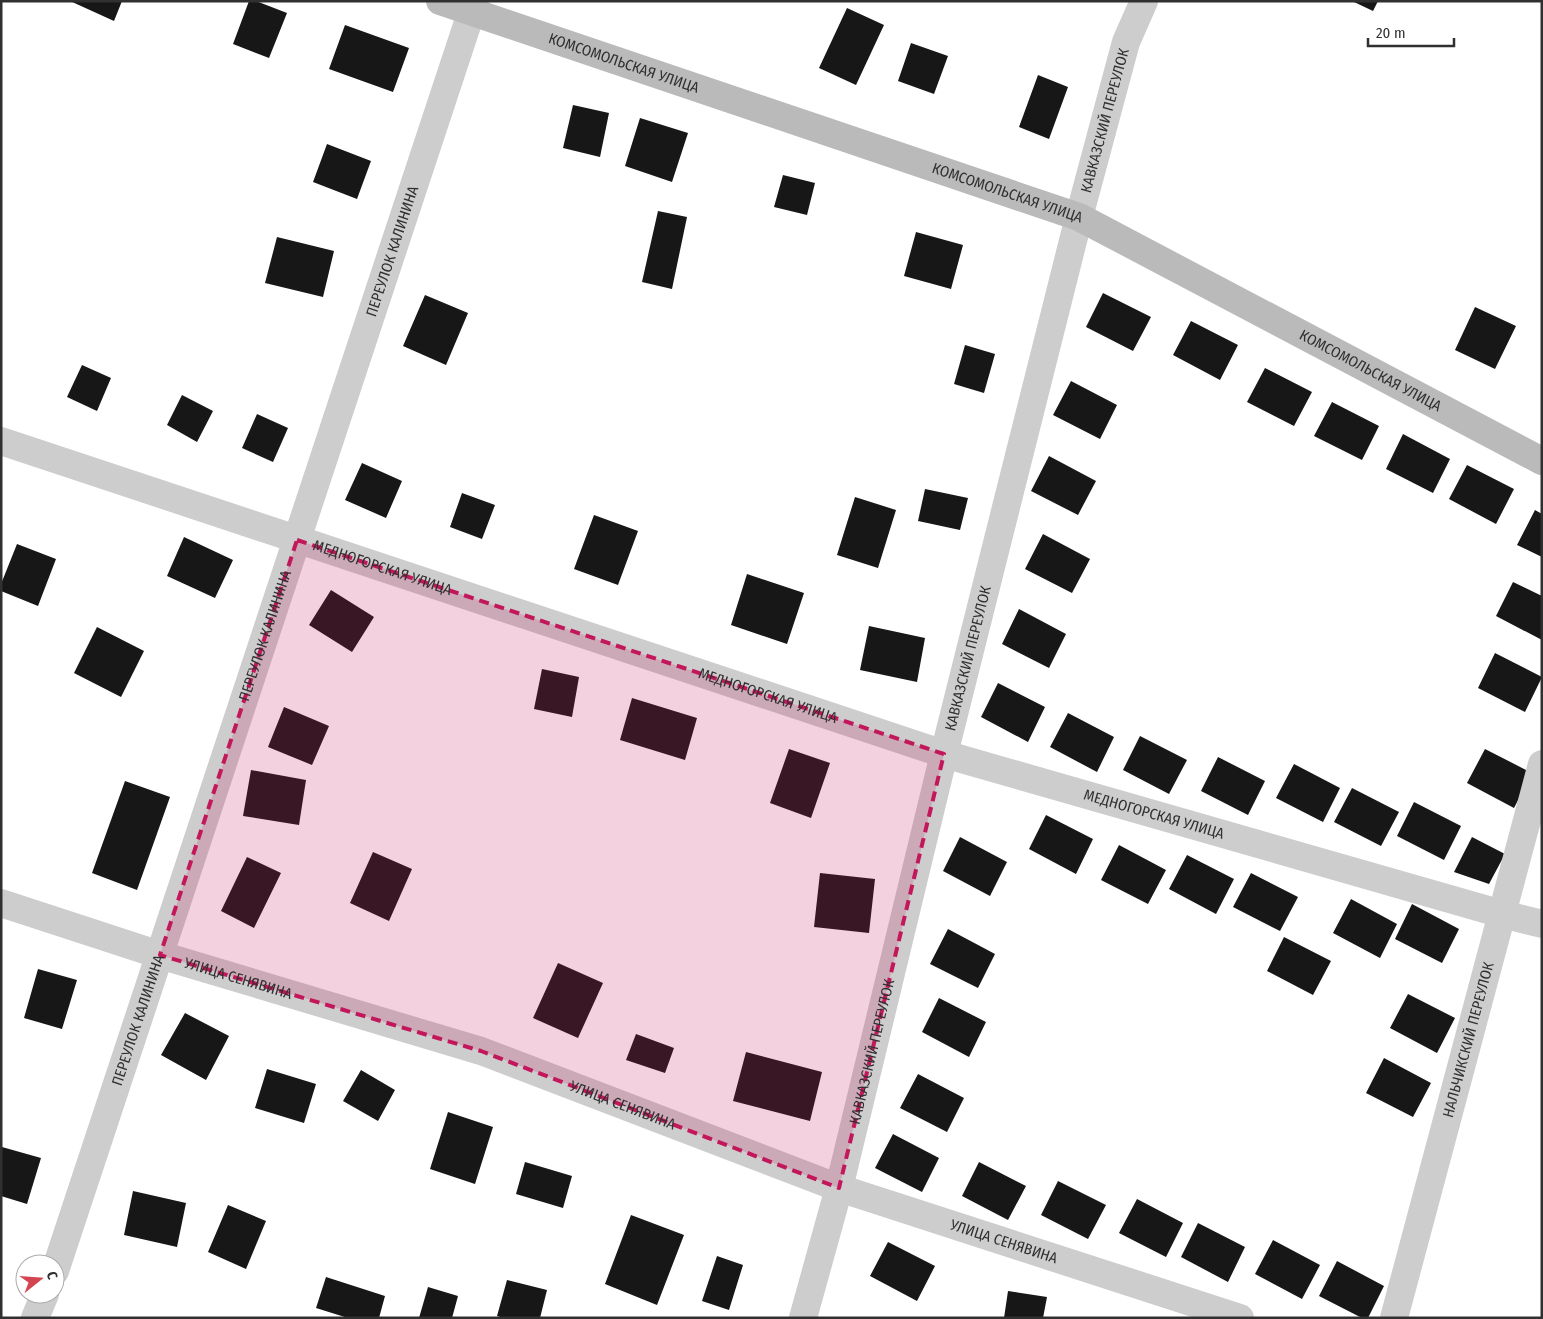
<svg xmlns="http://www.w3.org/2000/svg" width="1543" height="1319" viewBox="0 0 1543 1319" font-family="'Fira Sans Condensed',sans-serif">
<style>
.building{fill:#171717}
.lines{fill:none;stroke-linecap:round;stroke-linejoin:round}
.minor{stroke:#cdcdcd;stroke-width:28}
.secondary{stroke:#bababa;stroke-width:28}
.marked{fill:#c2185b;fill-opacity:0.2;stroke:#c2185b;stroke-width:4;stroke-dasharray:10 6;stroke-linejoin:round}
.labels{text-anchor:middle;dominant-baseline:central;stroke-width:5;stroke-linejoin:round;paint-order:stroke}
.street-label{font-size:15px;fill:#303030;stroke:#fff}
</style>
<rect width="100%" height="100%" fill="#fff"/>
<path class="building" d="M 70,1 L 122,1 L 114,21 Z
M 249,1 L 256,1 L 287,13 L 269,58 L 233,44 Z
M 1352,1 L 1378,1 L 1373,11 Z
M 847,8 L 884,25 L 856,85 L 819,68 Z
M 345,25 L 409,48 L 393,92 L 329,69 Z
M 911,43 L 948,56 L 934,94 L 898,81 Z
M 1038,75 L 1068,87 L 1049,139 L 1019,127 Z
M 573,105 L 609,113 L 600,157 L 563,148 Z
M 640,118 L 688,133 L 672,182 L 625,166 Z
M 327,144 L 371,161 L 357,199 L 313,182 Z
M 783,175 L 815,183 L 807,215 L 774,207 Z
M 658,211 L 687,217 L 672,289 L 642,282 Z
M 916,232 L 963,245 L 951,289 L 904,276 Z
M 277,237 L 334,251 L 323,297 L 265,283 Z
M 1103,293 L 1151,317 L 1133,351 L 1086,327 Z
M 425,295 L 468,313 L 446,365 L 403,346 Z
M 1475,307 L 1516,326 L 1495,369 L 1455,350 Z
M 1191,321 L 1238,345 L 1220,380 L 1173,355 Z
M 965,345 L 995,354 L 984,393 L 954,384 Z
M 82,365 L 111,378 L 97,411 L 67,397 Z
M 1265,368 L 1312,392 L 1294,426 L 1247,402 Z
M 1071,381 L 1117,405 L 1100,439 L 1053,415 Z
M 182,395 L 213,411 L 197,442 L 167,425 Z
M 1332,402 L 1379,426 L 1362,460 L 1314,436 Z
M 257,414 L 288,428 L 273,462 L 242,448 Z
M 1403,434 L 1450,459 L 1433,493 L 1386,469 Z
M 1049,456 L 1096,481 L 1078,515 L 1031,491 Z
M 362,463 L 402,481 L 386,518 L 345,500 Z
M 1467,465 L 1514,489 L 1496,524 L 1449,499 Z
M 925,489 L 968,498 L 960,530 L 918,521 Z
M 462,493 L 495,505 L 482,539 L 450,527 Z
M 855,497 L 896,510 L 878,568 L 837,555 Z
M 1535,510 L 1542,514 L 1542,557 L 1517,545 Z
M 594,515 L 638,531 L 618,585 L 574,569 Z
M 1043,534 L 1090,559 L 1072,593 L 1025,569 Z
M 184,537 L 233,560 L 215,598 L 167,576 Z
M 17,544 L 56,559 L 38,606 L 1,591 L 1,584 Z
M 747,574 L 804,593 L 787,644 L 731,625 Z
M 1513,582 L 1542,596 L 1542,640 L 1496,616 Z
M 331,590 L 374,617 L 352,652 L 309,625 Z
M 1019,609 L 1066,634 L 1049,668 L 1002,644 Z
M 869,626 L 925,638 L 917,682 L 860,670 Z
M 97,627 L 144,651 L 121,697 L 74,673 Z
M 1495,653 L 1542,677 L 1525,712 L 1478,688 Z
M 542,669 L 579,677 L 572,717 L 534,709 Z
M 998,683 L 1045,707 L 1028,742 L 981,717 Z
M 632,698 L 697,718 L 685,760 L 620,740 Z
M 284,707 L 329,726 L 312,765 L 268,747 Z
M 1068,713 L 1114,737 L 1097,772 L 1050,747 Z
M 1140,736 L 1187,760 L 1169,794 L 1123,770 Z
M 789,749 L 830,763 L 811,818 L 770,803 Z
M 1485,749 L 1532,773 L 1514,808 L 1467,783 Z
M 1218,757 L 1265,781 L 1248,815 L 1201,791 Z
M 1294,764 L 1340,788 L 1323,822 L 1276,798 Z
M 251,770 L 306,780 L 299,825 L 243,816 Z
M 125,781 L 170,797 L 137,890 L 92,873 Z
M 1352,788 L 1399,812 L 1381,846 L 1334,822 Z
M 1414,802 L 1461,826 L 1444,860 L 1397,836 Z
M 1046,815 L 1093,839 L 1076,874 L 1029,849 Z
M 960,837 L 1007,862 L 990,896 L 943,871 Z
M 1472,837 L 1505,854 L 1489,884 L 1454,872 Z
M 1119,845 L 1166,870 L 1148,904 L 1101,880 Z
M 373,852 L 412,869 L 389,921 L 350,903 Z
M 1187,855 L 1234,879 L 1216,914 L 1169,889 Z
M 247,857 L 281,873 L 254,928 L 221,911 Z
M 820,873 L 875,879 L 869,933 L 814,927 Z
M 1251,873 L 1298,897 L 1280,931 L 1233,907 Z
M 1351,899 L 1397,924 L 1380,958 L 1333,933 Z
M 1412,904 L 1459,929 L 1442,963 L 1395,939 Z
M 948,929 L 995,954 L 978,988 L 930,964 Z
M 1284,937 L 1331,961 L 1313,995 L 1267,971 Z
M 558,963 L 603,983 L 578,1038 L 533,1018 Z
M 38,969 L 77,980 L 62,1029 L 24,1018 Z
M 1408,994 L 1455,1018 L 1437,1053 L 1390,1028 Z
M 939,998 L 986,1022 L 969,1057 L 922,1032 Z
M 185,1013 L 229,1036 L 206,1080 L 161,1055 Z
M 636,1034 L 674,1048 L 665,1073 L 626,1060 Z
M 746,1052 L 822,1072 L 810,1121 L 733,1101 Z
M 1384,1058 L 1431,1083 L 1413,1117 L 1366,1093 Z
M 267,1069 L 316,1084 L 304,1123 L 255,1108 Z
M 361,1070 L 395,1090 L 378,1121 L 343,1101 Z
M 918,1074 L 964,1098 L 947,1132 L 900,1108 Z
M 448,1112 L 493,1127 L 475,1184 L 430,1169 Z
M 893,1134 L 939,1158 L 922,1192 L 875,1168 Z
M 2,1147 L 41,1158 L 27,1204 L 1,1196 Z
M 525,1162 L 572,1176 L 563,1208 L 516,1194 Z
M 979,1162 L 1026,1186 L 1008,1220 L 962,1196 Z
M 1058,1181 L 1106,1205 L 1088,1239 L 1041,1215 Z
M 133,1191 L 186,1203 L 177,1247 L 124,1235 Z
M 1137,1199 L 1183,1223 L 1166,1257 L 1119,1233 Z
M 228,1205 L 266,1221 L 246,1269 L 208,1252 Z
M 631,1215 L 684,1235 L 657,1305 L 605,1284 Z
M 1198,1223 L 1245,1247 L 1228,1282 L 1181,1257 Z
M 1273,1240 L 1320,1265 L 1302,1299 L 1255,1274 Z
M 888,1242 L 935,1266 L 917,1301 L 870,1276 Z
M 717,1256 L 743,1265 L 729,1310 L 702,1301 Z
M 1337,1261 L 1384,1286 L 1368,1318 L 1362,1318 L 1319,1296 Z
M 326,1277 L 385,1296 L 379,1318 L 348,1318 L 316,1308 Z
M 507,1280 L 547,1290 L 540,1318 L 503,1318 L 497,1316 Z
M 428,1287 L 458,1296 L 452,1318 L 419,1318 Z
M 1008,1291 L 1047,1297 L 1043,1318 L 1004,1318 Z"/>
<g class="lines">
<g class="minor">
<path id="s1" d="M 1,441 L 944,754 L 1502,914 L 1542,924"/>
<path id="s2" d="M 1,903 L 160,955 L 481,1051 L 839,1188 L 1240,1318"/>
<path id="s3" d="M 55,1271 L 475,1"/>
<path d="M 35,1318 L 45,1294"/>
<path id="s4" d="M 803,1318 L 839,1188 L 944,754 L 1079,217 L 1126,42 L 1144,1"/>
<path id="s5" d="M 1394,1318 L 1542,764"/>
</g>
<path class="secondary" id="s6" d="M 440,1 L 1079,217 L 1542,461"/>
</g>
<path class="marked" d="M 297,540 L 944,754 L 839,1188 L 481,1051 L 160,955 Z"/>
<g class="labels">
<g class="street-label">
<text stroke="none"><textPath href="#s6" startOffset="194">КОМСОМОЛЬСКАЯ УЛИЦА</textPath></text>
<text stroke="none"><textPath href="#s4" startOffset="1235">КАВКАЗСКИЙ ПЕРЕУЛОК</textPath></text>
<text stroke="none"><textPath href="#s6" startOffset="599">КОМСОМОЛЬСКАЯ УЛИЦА</textPath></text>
<text stroke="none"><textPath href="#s3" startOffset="1074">ПЕРЕУЛОК КАЛИНИНА</textPath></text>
<text stroke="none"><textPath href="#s6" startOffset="1004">КОМСОМОЛЬСКАЯ УЛИЦА</textPath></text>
<text stroke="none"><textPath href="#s1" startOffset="402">МЕДНОГОРСКАЯ УЛИЦА</textPath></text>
<text stroke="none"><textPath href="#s3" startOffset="669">ПЕРЕУЛОК КАЛИНИНА</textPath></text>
<text stroke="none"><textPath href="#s4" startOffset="680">КАВКАЗСКИЙ ПЕРЕУЛОК</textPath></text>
<text stroke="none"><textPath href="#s1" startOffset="808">МЕДНОГОРСКАЯ УЛИЦА</textPath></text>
<text stroke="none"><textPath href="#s1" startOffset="1212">МЕДНОГОРСКАЯ УЛИЦА</textPath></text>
<text stroke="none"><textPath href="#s2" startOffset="249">УЛИЦА СЕНЯВИНА</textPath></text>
<text stroke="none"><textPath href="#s3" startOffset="264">ПЕРЕУЛОК КАЛИНИНА</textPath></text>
<text stroke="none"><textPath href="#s5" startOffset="288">НАЛЬЧИКСКИЙ ПЕРЕУЛОК</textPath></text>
<text stroke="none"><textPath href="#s4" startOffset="275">КАВКАЗСКИЙ ПЕРЕУЛОК</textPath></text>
<text stroke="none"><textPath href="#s2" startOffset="654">УЛИЦА СЕНЯВИНА</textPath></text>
<text stroke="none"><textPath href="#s2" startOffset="1059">УЛИЦА СЕНЯВИНА</textPath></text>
</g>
</g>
<rect width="1543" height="1319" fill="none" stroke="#303030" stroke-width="5"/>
<g transform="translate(40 1279) rotate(73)"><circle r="24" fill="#ffffff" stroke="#acacac"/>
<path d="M0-4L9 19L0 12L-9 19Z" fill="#d44552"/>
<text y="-8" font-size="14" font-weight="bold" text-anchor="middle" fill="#303030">С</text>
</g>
<path d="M1368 38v8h86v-8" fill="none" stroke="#303030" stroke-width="2.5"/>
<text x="1376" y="38" font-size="15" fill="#303030" stroke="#ffffff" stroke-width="4" paint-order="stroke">20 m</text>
</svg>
